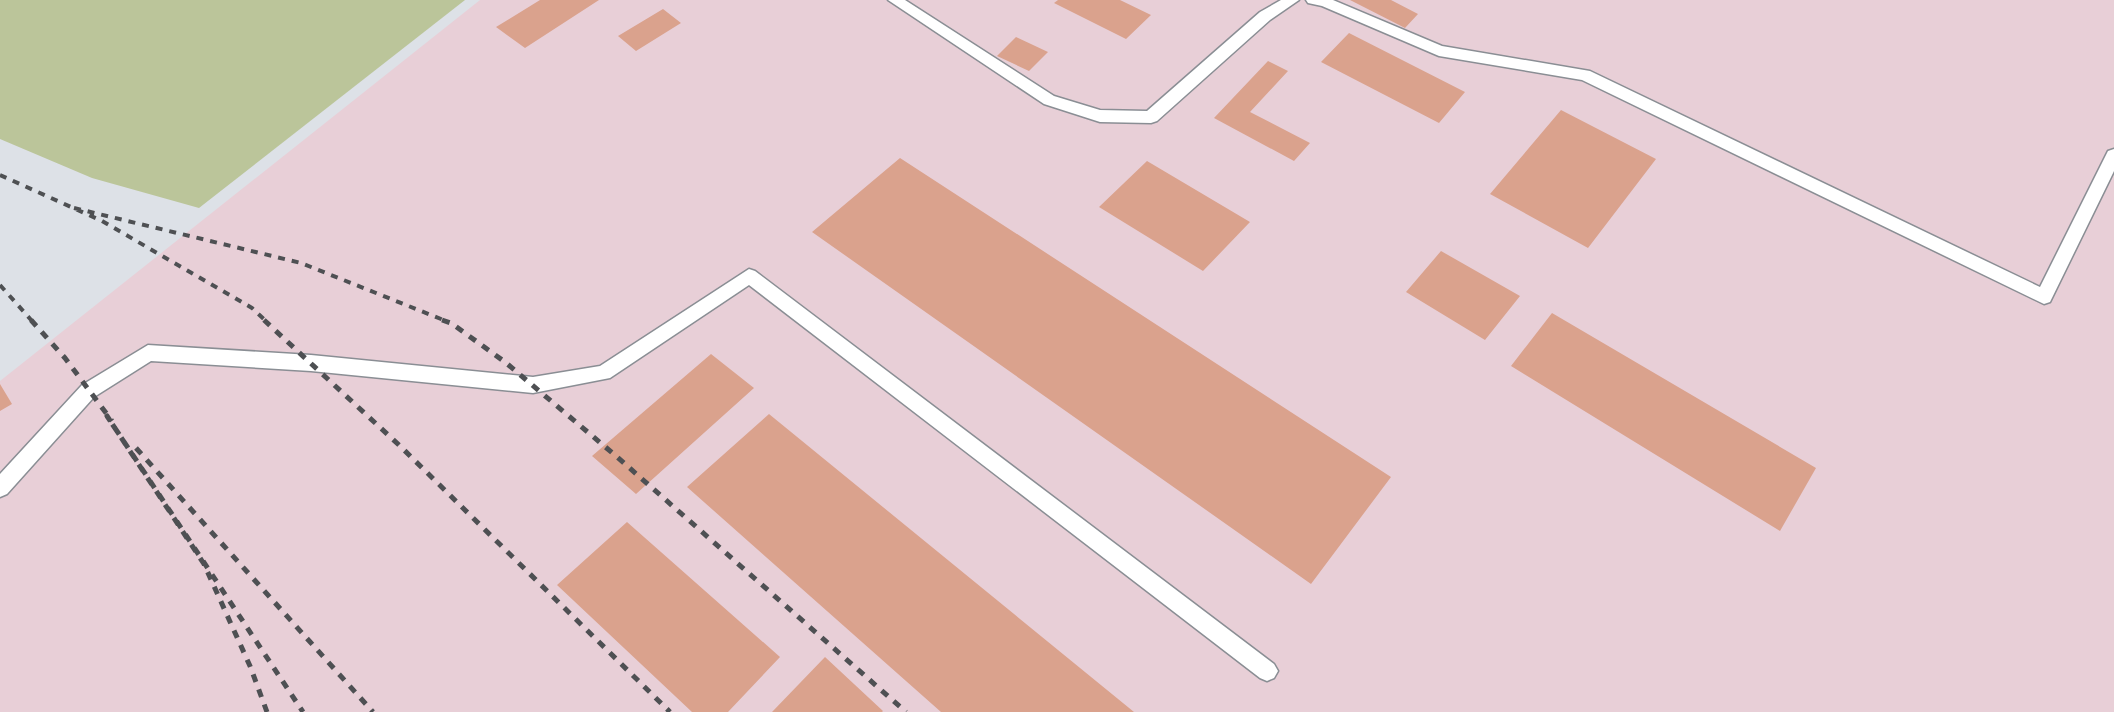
<svg xmlns="http://www.w3.org/2000/svg" width="2114" height="712" viewBox="0 0 2114 712" font-family="'Open Sans',sans-serif">
<style>
.industrial{fill:#e8cfd7}
.green{fill:#bbc59a}
.building{fill:#daa28d}
.lines{fill:none;stroke-linecap:round;stroke-linejoin:round}
.lane-casing{stroke:#8a8e94;stroke-width:3}
.lane{fill:#fff;fill-rule:evenodd}
.rail-far1{stroke:#4e5053;stroke-width:4;stroke-dasharray:7 7;stroke-linecap:butt}
.rail{stroke:#4e5053;stroke-width:5;stroke-dasharray:8 8;stroke-linecap:butt}
</style>
<rect width="100%" height="100%" fill="#dde1e7"/>
<path class="industrial" d="M 480,0 L 2114,0 L 2114,712 L 0,712 L 0,381 Z"/>
<path class="green" d="M 0,0 L 465,0 L 199,208 L 92,178 L 0,139 Z"/>
<path class="building" d="M 540,0 L 599,0 L 525,48 L 496,27 Z
M 1058,0 L 1120,0 L 1151,15 L 1126,39 L 1054,3 Z
M 1350,0 L 1391,0 L 1418,14 L 1405,28 Z
M 663,9 L 681,23 L 636,51 L 618,36 Z
M 1349,33 L 1465,92 L 1439,123 L 1321,62 Z
M 1016,37 L 1048,52 L 1029,71 L 997,56 Z
M 1268,61 L 1288,71 L 1250,112 L 1310,143 L 1294,161 L 1214,118 Z
M 1561,110 L 1656,159 L 1588,248 L 1490,194 Z
M 900,158 L 1391,477 L 1311,584 L 812,232 Z
M 1147,161 L 1250,222 L 1203,271 L 1099,207 Z
M 1441,251 L 1520,296 L 1485,340 L 1406,292 Z
M 1552,313 L 1816,468 L 1780,531 L 1511,366 Z
M 711,354 L 754,388 L 636,494 L 592,456 Z
M 0,384 L 12,404 L 0,411 Z
M 769,414 L 1134,712 L 941,712 L 687,487 Z
M 627,522 L 780,657 L 728,712 L 692,712 L 557,585 Z
M 825,657 L 883,711 L 882,712 L 772,712 Z"/>
<g class="lines">
<g class="lane-casing">
<path id="lane" d="M 888,0 L 905,0 L 1054,96 L 1100,110 L 1147,111 L 1260,12 L 1281,0 L 1299,0 L 1270,20 L 1157,121 L 1151,123 L 1100,122 L 1044,104 Z
M 1306,0 L 1333,0 L 1442,46 L 1590,71 L 2040,287 L 2108,151 L 2114,149 L 2114,171 L 2050,302 L 2044,304 L 1582,80 L 1439,56 L 1322,6 L 1308,3 Z
M 749,269 L 755,271 L 1274,664 L 1278,671 L 1274,678 L 1267,681 L 1260,678 L 749,285 L 610,378 L 533,393 L 311,371 L 151,361 L 94,397 L 7,494 L 0,497 L 0,474 L 82,385 L 148,345 L 311,355 L 533,377 L 600,366 Z"/>
</g>
<use href="#lane" class="lane"/>
<path class="rail-far1" d="M 0,175 L 102,221 L 252,308 L 266,321
M 74,208 L 301,263 L 446,321
M 0,285 L 32,321"/>
<path class="rail" d="M 31,320 L 65,358 L 112,421
M 264,320 L 399,445 L 670,712
M 442,320 L 451,323 L 505,362 L 616,456 L 906,712
M 136,448 L 373,712
M 267,712 L 250,666 L 204,564 L 107,416 L 303,712"/>
</g>
</svg>
